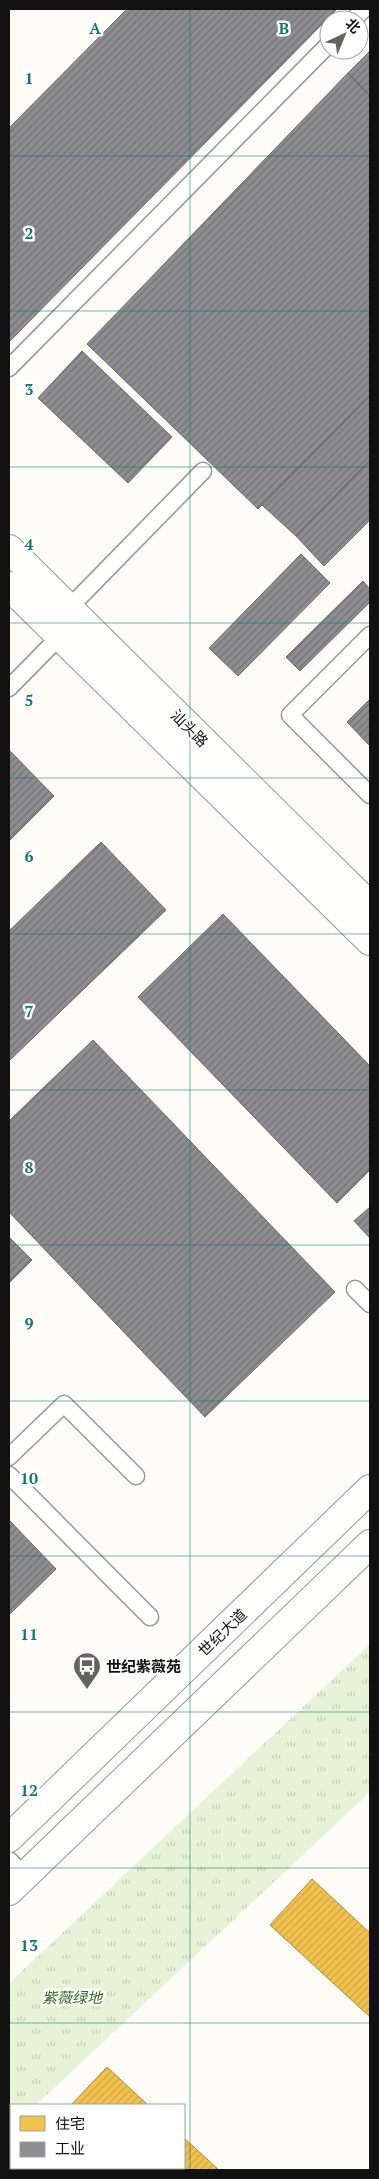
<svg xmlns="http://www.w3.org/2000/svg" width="379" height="2179" viewBox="0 0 379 2179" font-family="'PT Serif','Noto Sans SC',serif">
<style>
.grass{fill:url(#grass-tufts)}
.homes{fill:url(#homes-hatch);stroke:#ae8c3c}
.industry{fill:url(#industry-hatch);stroke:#68686b}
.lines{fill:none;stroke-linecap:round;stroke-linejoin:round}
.service-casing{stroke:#979795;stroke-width:19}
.tertiary-casing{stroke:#979795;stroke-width:30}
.service{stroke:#fffffe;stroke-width:16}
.tertiary{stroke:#fffffe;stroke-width:28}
.grid{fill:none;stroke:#0f766e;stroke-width:1;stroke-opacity:0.55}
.labels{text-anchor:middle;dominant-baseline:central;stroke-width:5;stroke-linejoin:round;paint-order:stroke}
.street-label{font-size:15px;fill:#111;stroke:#fff}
.poi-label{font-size:15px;font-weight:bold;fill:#111;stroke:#fff;text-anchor:start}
.park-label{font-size:15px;font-style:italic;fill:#2f6b1f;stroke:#fff}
.grid-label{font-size:16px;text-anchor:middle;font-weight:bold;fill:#0f766e;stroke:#fff;stroke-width:5;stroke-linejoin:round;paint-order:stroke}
</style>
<defs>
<pattern id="grass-tufts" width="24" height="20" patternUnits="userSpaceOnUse" patternTransform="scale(1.25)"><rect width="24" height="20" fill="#e7f3d7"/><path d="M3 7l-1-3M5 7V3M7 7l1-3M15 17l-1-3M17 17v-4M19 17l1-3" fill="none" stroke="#c5cfb8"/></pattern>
<pattern id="homes-hatch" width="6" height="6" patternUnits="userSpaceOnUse" patternTransform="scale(1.25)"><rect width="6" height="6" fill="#f2c14e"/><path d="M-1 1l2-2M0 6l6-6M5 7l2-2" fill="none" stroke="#cea543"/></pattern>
<pattern id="industry-hatch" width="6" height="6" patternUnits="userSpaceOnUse" patternTransform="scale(1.25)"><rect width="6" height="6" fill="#8d8d92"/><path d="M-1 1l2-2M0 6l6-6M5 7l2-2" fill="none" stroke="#727276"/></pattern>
</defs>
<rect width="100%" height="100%" fill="#fdfcf7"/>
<path class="grass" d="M 370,1644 L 370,1792 L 36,2105 L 11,2105 L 11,2129 L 9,2131 L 9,1983 Z"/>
<path class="homes" d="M 312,1879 L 370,1933 L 370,2017 L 270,1925 Z
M 107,2067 L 148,2105 L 71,2105 Z
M 184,2138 L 219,2170 L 122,2170 L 119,2168 L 184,2168 Z"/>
<path class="industry" d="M 127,9 L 337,9 L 9,342 L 9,128 Z
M 370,51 L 370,96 L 348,73 Z
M 348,73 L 370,96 L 370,396 L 258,509 L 87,344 Z
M 82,351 L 172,437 L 128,483 L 38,398 Z
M 370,396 L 370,460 L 296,536 L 262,505 Z
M 370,460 L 370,520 L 324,566 L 296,536 Z
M 301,554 L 330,583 L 238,676 L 209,648 Z
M 363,581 L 370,589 L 370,602 L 300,671 L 286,657 Z
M 370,699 L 370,746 L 347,722 Z
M 9,750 L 54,796 L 9,841 Z
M 101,842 L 166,910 L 9,1061 L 9,931 Z
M 223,914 L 370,1066 L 370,1170 L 337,1203 L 138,997 Z
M 93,1040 L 335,1292 L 205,1417 L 9,1212 L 9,1121 Z
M 370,1207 L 370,1238 L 354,1221 Z
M 9,1237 L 32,1260 L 9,1283 Z
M 9,1520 L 56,1569 L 9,1615 Z"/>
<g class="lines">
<g class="service-casing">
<path id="service" d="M 353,20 L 364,9
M 9,368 L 329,44
M 68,609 L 203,471
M 370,635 L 290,715 L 370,795
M 9,688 L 66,630
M 355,1289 L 370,1304
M 9,1457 L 64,1404 L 136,1476
M 9,1475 L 150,1617
M 9,1860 L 24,1876
M 9,2141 L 11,2144
M 36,2168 L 39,2170"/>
</g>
<g class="tertiary-casing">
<path id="tertiary" d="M 9,549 L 370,906
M 9,586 L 370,941
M 9,1838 L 370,1489
M 9,1891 L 370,1544"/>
</g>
<use href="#service" class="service"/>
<use href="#tertiary" class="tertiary"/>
</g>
<path class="grid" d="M 190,9 L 190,2170M 9,156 L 370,156M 9,311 L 370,311M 9,467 L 370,467M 9,623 L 370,623M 9,778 L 370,778M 9,934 L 370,934M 9,1090 L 370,1090M 9,1245 L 370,1245M 9,1401 L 370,1401M 9,1556 L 370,1556M 9,1712 L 370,1712M 9,1868 L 370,1868M 9,2023 L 370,2023"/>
<defs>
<g id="bus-pin" transform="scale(1.4375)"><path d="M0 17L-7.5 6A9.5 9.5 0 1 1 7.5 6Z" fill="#646362" stroke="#fff"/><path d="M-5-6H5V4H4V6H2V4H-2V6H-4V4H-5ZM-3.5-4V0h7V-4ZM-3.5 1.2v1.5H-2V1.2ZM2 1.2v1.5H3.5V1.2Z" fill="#fff"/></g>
</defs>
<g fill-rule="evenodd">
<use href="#bus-pin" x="87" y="1666"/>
</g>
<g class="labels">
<g class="street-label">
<text transform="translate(190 728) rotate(45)">汕头路</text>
<text transform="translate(222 1632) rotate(-44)">世纪大道</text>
</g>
<g class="poi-label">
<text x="106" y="1666">世纪紫薇苑</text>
</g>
<g class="park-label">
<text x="72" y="1997">紫薇绿地</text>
</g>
</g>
<g class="grid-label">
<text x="95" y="34">A</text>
<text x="284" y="34">B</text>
<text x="29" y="84">1</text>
<text x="29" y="239">2</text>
<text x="29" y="395">3</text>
<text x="29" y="550">4</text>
<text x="29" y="706">5</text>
<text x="29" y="862">6</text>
<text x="29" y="1017">7</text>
<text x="29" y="1173">8</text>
<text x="29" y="1329">9</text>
<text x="29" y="1484">10</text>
<text x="29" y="1640">11</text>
<text x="29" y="1796">12</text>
<text x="29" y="1951">13</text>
</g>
<rect width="379" height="2179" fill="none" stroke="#111111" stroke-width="20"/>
<rect x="10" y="2104" width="175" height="65" fill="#ffffff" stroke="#a0a0a0"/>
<rect x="20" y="2116" width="25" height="15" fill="#f2c14e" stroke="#a0a0a0"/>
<text x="55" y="2129" font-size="15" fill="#111111">住宅</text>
<rect x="20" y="2142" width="25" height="15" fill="#8d8d92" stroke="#a0a0a0"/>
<text x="55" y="2154" font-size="15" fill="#111111">工业</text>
<g transform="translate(344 35) rotate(44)"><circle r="24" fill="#ffffff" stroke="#a0a0a0"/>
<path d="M0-4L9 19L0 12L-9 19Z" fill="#646362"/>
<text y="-8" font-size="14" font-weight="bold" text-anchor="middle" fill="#111111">北</text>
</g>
</svg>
